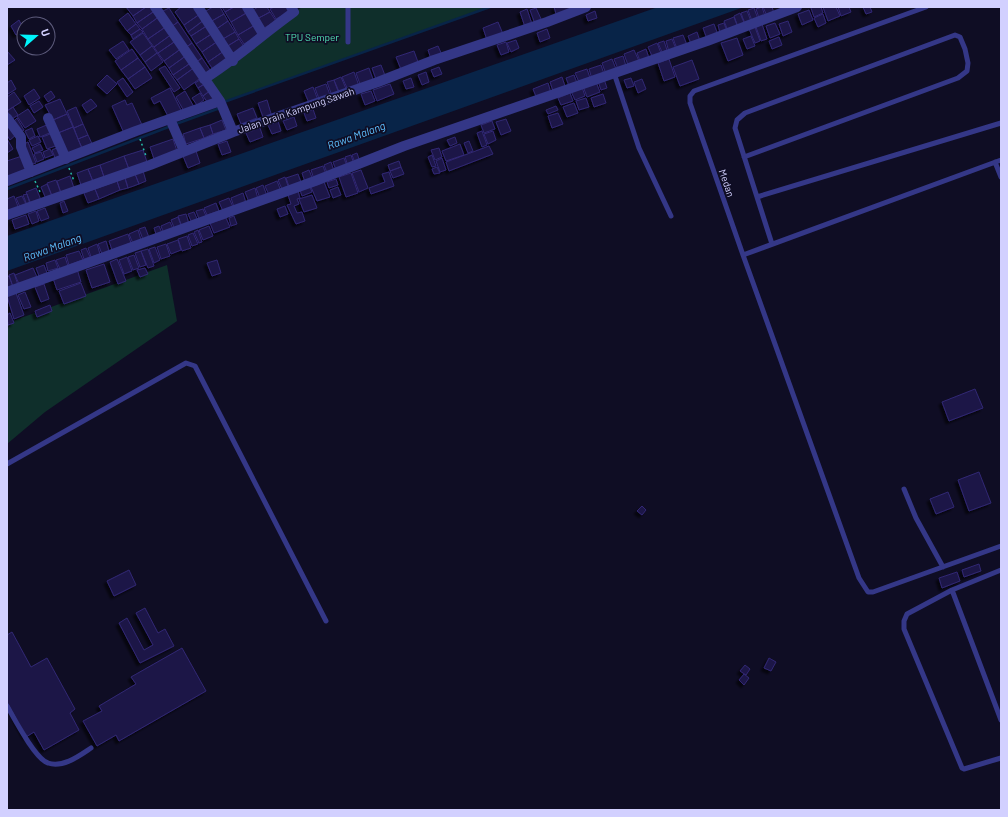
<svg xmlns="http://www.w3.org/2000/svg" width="1008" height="817" viewBox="0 0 1008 817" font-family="Barlow,sans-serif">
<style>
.green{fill:#0f2f2b}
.water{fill:#082448}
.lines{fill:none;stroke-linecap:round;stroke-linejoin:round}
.stream{stroke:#082448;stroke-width:2.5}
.building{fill:#1d1747;stroke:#312874;filter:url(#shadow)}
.path{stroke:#26bda9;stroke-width:1.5;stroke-dasharray:2 3;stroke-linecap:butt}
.service{stroke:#343787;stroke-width:5}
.minor{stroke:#343787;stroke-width:10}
.labels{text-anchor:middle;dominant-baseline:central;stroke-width:3.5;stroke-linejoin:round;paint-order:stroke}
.park-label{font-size:10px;fill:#53e7b8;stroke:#0f0d24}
.street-label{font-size:10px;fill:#d2d0ff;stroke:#0f0d24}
.water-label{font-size:11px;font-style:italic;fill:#5ec0ff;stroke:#0f0d24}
</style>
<defs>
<filter id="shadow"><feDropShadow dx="-3" dy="3" stdDeviation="1" flood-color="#0009"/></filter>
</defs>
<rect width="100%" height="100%" fill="#0f0d24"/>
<path class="green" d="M 302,7 L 490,7 L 224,102 L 206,78 Z
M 167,265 L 177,321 L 45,412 L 7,444 L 7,323 Z"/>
<path class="water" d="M 658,7 L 744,7 L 7,271 L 7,236 Z"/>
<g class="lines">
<path class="stream" d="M 225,104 L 224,102 L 490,7
M 176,124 L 220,108
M 7,189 L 171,126"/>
</g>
<path class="building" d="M 126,7 L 146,7 L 133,16 Z
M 146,7 L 154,7 L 156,10 L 137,23 L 133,16 Z
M 181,7 L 196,7 L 200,14 L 184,25 L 175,12 Z
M 213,7 L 220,7 L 224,14 L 210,22 L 204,12 Z
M 222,7 L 234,7 L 225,12 Z
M 234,7 L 245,7 L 248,12 L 231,22 L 225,12 Z
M 258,7 L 267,7 L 270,12 L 255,20 L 250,12 Z
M 274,7 L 290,7 L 292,11 L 276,19 L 270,9 Z
M 554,7 L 573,7 L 557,17 Z
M 762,7 L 765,16 L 759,18 L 756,9 Z
M 763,7 L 772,7 L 774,13 L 767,16 Z
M 814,7 L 821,7 L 823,13 L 814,17 L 811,8 Z
M 823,7 L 836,7 L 840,16 L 828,21 Z
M 838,7 L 849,7 L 851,12 L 841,16 Z
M 863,7 L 870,7 L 872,12 L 866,14 Z
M 169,8 L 178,22 L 171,27 L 161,12 Z
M 536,8 L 542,21 L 535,24 L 530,10 Z
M 754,8 L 758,19 L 752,21 L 748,10 Z
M 527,9 L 532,24 L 525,27 L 520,12 Z
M 156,10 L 160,16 L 142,29 L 137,23 Z
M 809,10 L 813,20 L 802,25 L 798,14 Z
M 595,11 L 597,18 L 588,21 L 586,15 Z
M 747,11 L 751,21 L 745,24 L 741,13 Z
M 248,12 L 255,25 L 238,35 L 231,22 Z
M 270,12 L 276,21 L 261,30 L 255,20 Z
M 128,13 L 136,24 L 127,31 L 119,20 Z
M 740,13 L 745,25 L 738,27 L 734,16 Z
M 200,14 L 204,20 L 188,32 L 184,25 Z
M 224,14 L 228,21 L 215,30 L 210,22 Z
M 823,14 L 826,23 L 818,27 L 814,18 Z
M 160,16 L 167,26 L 148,39 L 142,29 Z
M 734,17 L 738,28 L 728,31 L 724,21 Z
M 19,20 L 24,30 L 16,35 L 11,26 Z
M 204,20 L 208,25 L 191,36 L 188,32 Z
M 228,21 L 235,32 L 221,40 L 215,30 Z
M 788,21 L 792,32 L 783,36 L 779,24 Z
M 178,22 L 192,43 L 185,48 L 171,27 Z
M 498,22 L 503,34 L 487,40 L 483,28 Z
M 724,23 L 727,31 L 720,33 L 718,25 Z
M 775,23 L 780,34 L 770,38 L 766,26 Z
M 136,24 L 140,29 L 131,35 L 127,31 Z
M 714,24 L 718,35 L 707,39 L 703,28 Z
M 762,24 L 767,39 L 761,41 L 756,27 Z
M 208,25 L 213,33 L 196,44 L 191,36 Z
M 255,25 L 261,34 L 244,44 L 238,35 Z
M 167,26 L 172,34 L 154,47 L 148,39 Z
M 755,27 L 760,41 L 755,43 L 749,29 Z
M 140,29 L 143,32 L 133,39 L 131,35 Z
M 547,29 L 550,38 L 540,42 L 537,33 Z
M 235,32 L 239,39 L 226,47 L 221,40 Z
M 697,32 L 700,41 L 691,44 L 688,36 Z
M 143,33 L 152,46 L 140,55 L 130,42 Z
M 213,33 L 218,41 L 202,52 L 196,44 Z
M 172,34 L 177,40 L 158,53 L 154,47 Z
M 683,35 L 687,45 L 677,49 L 673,38 Z
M 751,36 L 755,46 L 747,49 L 743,39 Z
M 779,37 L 782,45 L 772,49 L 769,41 Z
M 737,38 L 743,55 L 728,61 L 721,43 Z
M 239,39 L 245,48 L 231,56 L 226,47 Z
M 672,39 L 676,49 L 669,52 L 666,41 Z
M 177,40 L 182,48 L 164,61 L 158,53 Z
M 516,40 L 519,48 L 511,52 L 507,43 Z
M 123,41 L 129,50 L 116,59 L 109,50 Z
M 218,41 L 224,51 L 208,62 L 202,52 Z
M 664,41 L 667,50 L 662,52 L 658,43 Z
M 506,42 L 509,52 L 501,55 L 497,45 Z
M 192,43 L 202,58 L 195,63 L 185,48 Z
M 657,43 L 661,53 L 652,56 L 648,47 Z
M 152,46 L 157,53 L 145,62 L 140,55 Z
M 438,46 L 442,55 L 431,59 L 428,50 Z
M 182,48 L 187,55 L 169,68 L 164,61 Z
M 132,49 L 138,58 L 121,70 L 115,61 Z
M 646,49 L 649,58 L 640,61 L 637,53 Z
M 634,50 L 639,61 L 628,65 L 624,54 Z
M 7,51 L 15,60 L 7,65 Z
M 224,51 L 230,60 L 214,71 L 208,62 Z
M 414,51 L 419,65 L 402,72 L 396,57 Z
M 157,53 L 163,62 L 151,71 L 145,62 Z
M 187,55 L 192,62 L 173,75 L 169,68 Z
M 623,56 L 626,66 L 618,69 L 614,59 Z
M 138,58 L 145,67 L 128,79 L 121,70 Z
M 202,58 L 212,73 L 205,77 L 195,63 Z
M 612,59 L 616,69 L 606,74 L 602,63 Z
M 669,59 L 675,77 L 664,81 L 658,63 Z
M 692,60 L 699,79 L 680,86 L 673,67 Z
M 192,62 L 195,67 L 177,80 L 173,75 Z
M 381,65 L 386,78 L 377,82 L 372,68 Z
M 601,65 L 604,74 L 592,79 L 589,69 Z
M 165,66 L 180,88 L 174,92 L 159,69 Z
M 145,67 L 152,78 L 135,89 L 128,79 Z
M 195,67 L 202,77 L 184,90 L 177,80 Z
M 439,67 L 442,74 L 434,77 L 431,70 Z
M 369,68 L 374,82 L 361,87 L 356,73 Z
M 587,69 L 590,78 L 579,82 L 575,73 Z
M 354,72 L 359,86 L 348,90 L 342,77 Z
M 426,72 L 429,82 L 422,85 L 418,75 Z
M 107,75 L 117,84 L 107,94 L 97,85 Z
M 574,75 L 577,83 L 569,86 L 566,78 Z
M 341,77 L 347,91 L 340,94 L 334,80 Z
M 562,77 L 565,86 L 553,91 L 550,82 Z
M 123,78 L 133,92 L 127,97 L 117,82 Z
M 203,78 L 206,83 L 198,88 L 195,83 Z
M 411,78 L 414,87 L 406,89 L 403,81 Z
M 631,78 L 634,86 L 627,88 L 624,80 Z
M 604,79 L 607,88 L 601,90 L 598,81 Z
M 642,79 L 646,89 L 638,93 L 634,82 Z
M 11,80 L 16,89 L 8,94 L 7,83 Z
M 334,80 L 339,94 L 332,96 L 327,82 Z
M 596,82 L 600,92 L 587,97 L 583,86 Z
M 206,83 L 211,90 L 203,96 L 198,88 Z
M 548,83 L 551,93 L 537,99 L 533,89 Z
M 326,84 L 330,95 L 319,99 L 315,88 Z
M 390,84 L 394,94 L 377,101 L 373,90 Z
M 313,87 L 318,100 L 309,103 L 304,91 Z
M 582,87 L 585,96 L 575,100 L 571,91 Z
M 170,88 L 182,112 L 169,118 L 160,101 L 154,104 L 151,98 Z
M 34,89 L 40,98 L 29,105 L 24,96 Z
M 211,90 L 216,98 L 208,103 L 203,96 Z
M 51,91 L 55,97 L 48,102 L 44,96 Z
M 185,91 L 194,107 L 185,113 L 176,97 Z
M 371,91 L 375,101 L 365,105 L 361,94 Z
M 14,92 L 21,102 L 7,111 L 7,97 Z
M 200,93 L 204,100 L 197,105 L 192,98 Z
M 570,93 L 573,101 L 561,105 L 558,98 Z
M 603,94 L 606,103 L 594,107 L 591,98 Z
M 586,98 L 589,107 L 579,110 L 576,101 Z
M 60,99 L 67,114 L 53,120 L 45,105 Z
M 91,99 L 97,106 L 87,113 L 82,105 Z
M 125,100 L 127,105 L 132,103 L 142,125 L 124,133 L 112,106 Z
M 267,100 L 272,117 L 264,120 L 258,103 Z
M 39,101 L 43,107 L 34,113 L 30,106 Z
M 574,103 L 578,113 L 567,117 L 563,107 Z
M 556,106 L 558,110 L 548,114 L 546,110 Z
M 13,107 L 18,115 L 12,119 L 7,111 Z
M 76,107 L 83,124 L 74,128 L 67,111 Z
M 253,108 L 257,118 L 241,124 L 237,114 Z
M 28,109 L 36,121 L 25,128 L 17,116 Z
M 313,109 L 316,118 L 307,121 L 304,113 Z
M 558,113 L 563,124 L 552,128 L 548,116 Z
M 67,114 L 73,127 L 58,133 L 53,120 Z
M 294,117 L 297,126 L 287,130 L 283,121 Z
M 17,118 L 24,130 L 21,132 L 14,121 Z
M 506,119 L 511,131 L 501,135 L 496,122 Z
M 222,120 L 226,130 L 213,134 L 210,125 Z
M 278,121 L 281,131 L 272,134 L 268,125 Z
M 492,121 L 495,129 L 484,133 L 481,125 Z
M 11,124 L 17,134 L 10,140 L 7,135 L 7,126 Z
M 49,124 L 52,132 L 40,137 L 37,129 Z
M 83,124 L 88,135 L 78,139 L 74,128 Z
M 210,125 L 213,134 L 204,138 L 200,128 Z
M 73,127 L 83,151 L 68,157 L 58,133 Z
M 32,128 L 35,136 L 29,139 L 25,131 Z
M 200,128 L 204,138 L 186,144 L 183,134 Z
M 260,128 L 263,137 L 250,142 L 246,133 Z
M 482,131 L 487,145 L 482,147 L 477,133 Z
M 493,131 L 496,140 L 488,144 L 484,134 Z
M 53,133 L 58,145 L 47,149 L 42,137 Z
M 88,135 L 93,146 L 83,150 L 78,139 Z
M 38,136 L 41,142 L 32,146 L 29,140 Z
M 455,137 L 457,143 L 450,146 L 447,140 Z
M 7,139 L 13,149 L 7,153 Z
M 173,139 L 177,151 L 154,159 L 150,147 Z
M 227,141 L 231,152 L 222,155 L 218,144 Z
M 469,141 L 473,151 L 468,153 L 464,143 Z
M 28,142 L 36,163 L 29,165 L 22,145 Z
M 40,144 L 43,150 L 35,153 L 32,148 Z
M 460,144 L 464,155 L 446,161 L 442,151 Z
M 489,146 L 493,154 L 449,171 L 446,162 Z
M 59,147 L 62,155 L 55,158 L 52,150 Z
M 439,148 L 442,157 L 435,160 L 431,150 Z
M 50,149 L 53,155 L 45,158 L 43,152 Z
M 143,150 L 148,165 L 130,172 L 124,156 Z
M 196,151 L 200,163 L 188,168 L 183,156 Z
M 41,152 L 44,159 L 37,162 L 34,154 Z
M 357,153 L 360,162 L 355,163 L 352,155 Z
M 351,155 L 354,164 L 348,166 L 345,157 Z
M 432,155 L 436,166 L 432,167 L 428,157 Z
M 22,156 L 28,171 L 7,179 L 7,161 Z
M 124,156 L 130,172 L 105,180 L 100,165 Z
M 344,158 L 347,166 L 336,170 L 333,162 Z
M 442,158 L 446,170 L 440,172 L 436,161 Z
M 399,161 L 401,167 L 390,171 L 388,165 Z
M 331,162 L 334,171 L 327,173 L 324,165 Z
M 100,165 L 105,180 L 94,184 L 88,169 Z
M 323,166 L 326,174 L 314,179 L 311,170 Z
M 401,167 L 404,174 L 393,178 L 390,171 Z
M 437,167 L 440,173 L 434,174 L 432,169 Z
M 88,169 L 94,184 L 82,188 L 77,173 Z
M 309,170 L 313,180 L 305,182 L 302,173 Z
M 361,170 L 368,188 L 359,192 L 352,173 Z
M 143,171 L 146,181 L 139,184 L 135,174 Z
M 389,172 L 394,186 L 371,194 L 369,188 L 385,182 L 382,174 Z
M 351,173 L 358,193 L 346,197 L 339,177 Z
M 135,174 L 139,184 L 128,188 L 125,178 Z
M 298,174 L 302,185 L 290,189 L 286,178 Z
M 70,176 L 74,188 L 61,193 L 57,181 Z
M 285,177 L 288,186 L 282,189 L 278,180 Z
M 125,178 L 128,188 L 120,190 L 117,181 Z
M 336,179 L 338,185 L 329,188 L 327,182 Z
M 56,180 L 61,193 L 52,196 L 47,183 Z
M 117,181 L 120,190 L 99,199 L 95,189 Z
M 277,181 L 281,191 L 269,195 L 265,186 Z
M 324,182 L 330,197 L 317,201 L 311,187 Z
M 47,184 L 52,196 L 46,199 L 41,187 Z
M 263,185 L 267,196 L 260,198 L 256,188 Z
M 310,187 L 312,192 L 302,196 L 300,190 Z
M 338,187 L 341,195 L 333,198 L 330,190 Z
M 36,188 L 41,200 L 31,204 L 26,192 Z
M 255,188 L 258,199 L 249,202 L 245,192 Z
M 95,189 L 99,199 L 88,203 L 84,193 Z
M 298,191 L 300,198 L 297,199 L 299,204 L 294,206 L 297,213 L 302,212 L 305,221 L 296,224 L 287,205 L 291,204 L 288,195 Z
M 243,193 L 246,203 L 234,207 L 231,198 Z
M 27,194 L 30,204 L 27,205 L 23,195 Z
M 312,195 L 317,208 L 304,212 L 299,199 Z
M 14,196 L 19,209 L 7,211 L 7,199 Z
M 22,196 L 26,204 L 20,207 L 16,198 Z
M 229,198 L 233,207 L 223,211 L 219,202 Z
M 64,201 L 68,211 L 63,213 L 60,203 Z
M 216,203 L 219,211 L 207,215 L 204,208 Z
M 285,206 L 288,214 L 280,217 L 277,209 Z
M 45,208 L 49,218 L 41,221 L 37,211 Z
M 203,209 L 206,216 L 199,219 L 196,211 Z
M 36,211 L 39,221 L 32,224 L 28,214 Z
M 194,212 L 198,221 L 192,223 L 188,214 Z
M 186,214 L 189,224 L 182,227 L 178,216 Z
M 26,215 L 29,224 L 15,229 L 12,220 Z
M 234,216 L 237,224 L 231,226 L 229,218 Z
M 178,217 L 182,228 L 175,230 L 171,220 Z
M 226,218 L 230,227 L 214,233 L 210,223 Z
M 170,222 L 174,231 L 164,234 L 161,226 Z
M 159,226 L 163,235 L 157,237 L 154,228 Z
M 209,226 L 213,236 L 203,240 L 199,230 Z
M 145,227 L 150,240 L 144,242 L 139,229 Z
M 138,230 L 142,243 L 134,246 L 129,234 Z
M 198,230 L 202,242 L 199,243 L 194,232 Z
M 193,233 L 198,244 L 192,246 L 188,235 Z
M 128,234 L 131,243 L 112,250 L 109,241 Z
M 187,236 L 191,248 L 182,251 L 178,239 Z
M 178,240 L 181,250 L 171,254 L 167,244 Z
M 106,241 L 109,251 L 102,254 L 98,244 Z
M 97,244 L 100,254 L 91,257 L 88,248 Z
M 166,244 L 170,256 L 161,259 L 157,247 Z
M 155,247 L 160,260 L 154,263 L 149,249 Z
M 86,248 L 90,257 L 84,259 L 81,250 Z
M 148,249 L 154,266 L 148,268 L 141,251 Z
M 79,251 L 83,260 L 69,265 L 66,255 Z
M 141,251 L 146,265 L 140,267 L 135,253 Z
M 134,255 L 139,268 L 133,270 L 128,257 Z
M 65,257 L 68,266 L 60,269 L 56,260 Z
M 127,257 L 132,271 L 124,274 L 119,260 Z
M 117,259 L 126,281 L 118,284 L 110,262 Z
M 55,260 L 58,268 L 48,271 L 46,263 Z
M 217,260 L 221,273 L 212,276 L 207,263 Z
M 104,264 L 110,282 L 92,288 L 86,270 Z
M 44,265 L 47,273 L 39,276 L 36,268 Z
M 33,268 L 37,277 L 19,284 L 15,275 Z
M 145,268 L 148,274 L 140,277 L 137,270 Z
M 77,269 L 81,282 L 57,290 L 53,278 Z
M 14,273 L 18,285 L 13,287 L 9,275 Z
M 9,276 L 13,287 L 7,289 L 7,277 Z
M 81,283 L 86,296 L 64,304 L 59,291 Z
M 44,284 L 49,299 L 41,302 L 35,287 Z
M 25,292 L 31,307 L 24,309 L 18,295 Z
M 16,293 L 24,315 L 14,319 L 7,296 Z
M 50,305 L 52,311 L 37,317 L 35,311 Z
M 10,313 L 14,323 L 8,325 L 7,315 Z
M 975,389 L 983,408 L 949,421 L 942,402 Z
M 979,472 L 991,503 L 969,511 L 958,480 Z
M 948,492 L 954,507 L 936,514 L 930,499 Z
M 642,506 L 646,510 L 642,515 L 637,511 Z
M 979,564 L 981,571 L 964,577 L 962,570 Z
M 129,570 L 136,585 L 114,596 L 107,581 Z
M 957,572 L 960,581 L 942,588 L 939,578 Z
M 145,608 L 158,633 L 165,629 L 174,646 L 140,663 L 119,623 L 127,618 L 144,650 L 153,645 L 136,613 Z
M 12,632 L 31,667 L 47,658 L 75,709 L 70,713 L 79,730 L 44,750 L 34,732 L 26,737 L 7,702 L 7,635 Z
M 182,648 L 206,691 L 119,741 L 116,735 L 97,746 L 83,721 L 102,711 L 99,706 L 136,684 L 131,677 Z
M 769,658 L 776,662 L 771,671 L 764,668 Z
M 745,665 L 750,669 L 746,675 L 740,671 Z
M 744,674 L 749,678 L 744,685 L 739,680 Z"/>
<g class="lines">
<path class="path" d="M 140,139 L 146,156
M 69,168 L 74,181
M 35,181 L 41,194"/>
<path class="service" d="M 348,7 L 348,42
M 926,7 L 694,91 L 690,96 L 690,103 L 743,255 L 1001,160
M 614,73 L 639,148 L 671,216
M 744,157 L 958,78 L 967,71 L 968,63 L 965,49 L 960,37 L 955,35 L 745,113 L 737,120 L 735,128 L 772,244
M 995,162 L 1001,177
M 757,197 L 1001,123
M 743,255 L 859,578 L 868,592 L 873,592 L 1001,546
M 7,464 L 186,363 L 195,366 L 326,621
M 904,489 L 916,518 L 943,567
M 1001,570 L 952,590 L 1001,720
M 952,590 L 907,614 L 904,621 L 904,629 L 962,768 L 964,769 L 1001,758
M 7,706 C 14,718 35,759 48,763 C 63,768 79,756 91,748"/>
<path class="minor" d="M 155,7 L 220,101 L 233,132
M 198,7 L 233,61
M 247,7 L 263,34
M 204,79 C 236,59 263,34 294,12 L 291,7
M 7,118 L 21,137 L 21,147 L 31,172
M 48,118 L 66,159
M 170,119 L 184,151
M 7,181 L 136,131 L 220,101
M 7,215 L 150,165 L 233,132 L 378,82 L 434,60 L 547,22 L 586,7
M 7,292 L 315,181 L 404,146 L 707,41 L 797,7"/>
</g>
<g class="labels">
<g class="park-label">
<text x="312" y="37">TPU Semper</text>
</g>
<g class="street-label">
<text transform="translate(296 110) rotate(-19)">Jalan Drain Kampung Sawah</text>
<text transform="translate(727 183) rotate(71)">Medan</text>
</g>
<g class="water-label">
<text transform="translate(356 135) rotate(-20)">Rawa Malang</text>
<text transform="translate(52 247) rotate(-20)">Rawa Malang</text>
</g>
</g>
<rect width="1008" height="817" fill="none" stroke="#d2d0ff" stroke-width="16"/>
<g transform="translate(36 36) rotate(70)"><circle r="19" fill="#0f0d24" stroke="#5d5b7c"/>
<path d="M0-3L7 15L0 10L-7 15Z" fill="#00f4fb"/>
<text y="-6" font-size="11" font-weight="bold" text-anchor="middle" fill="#d2d0ff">U</text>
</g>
</svg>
